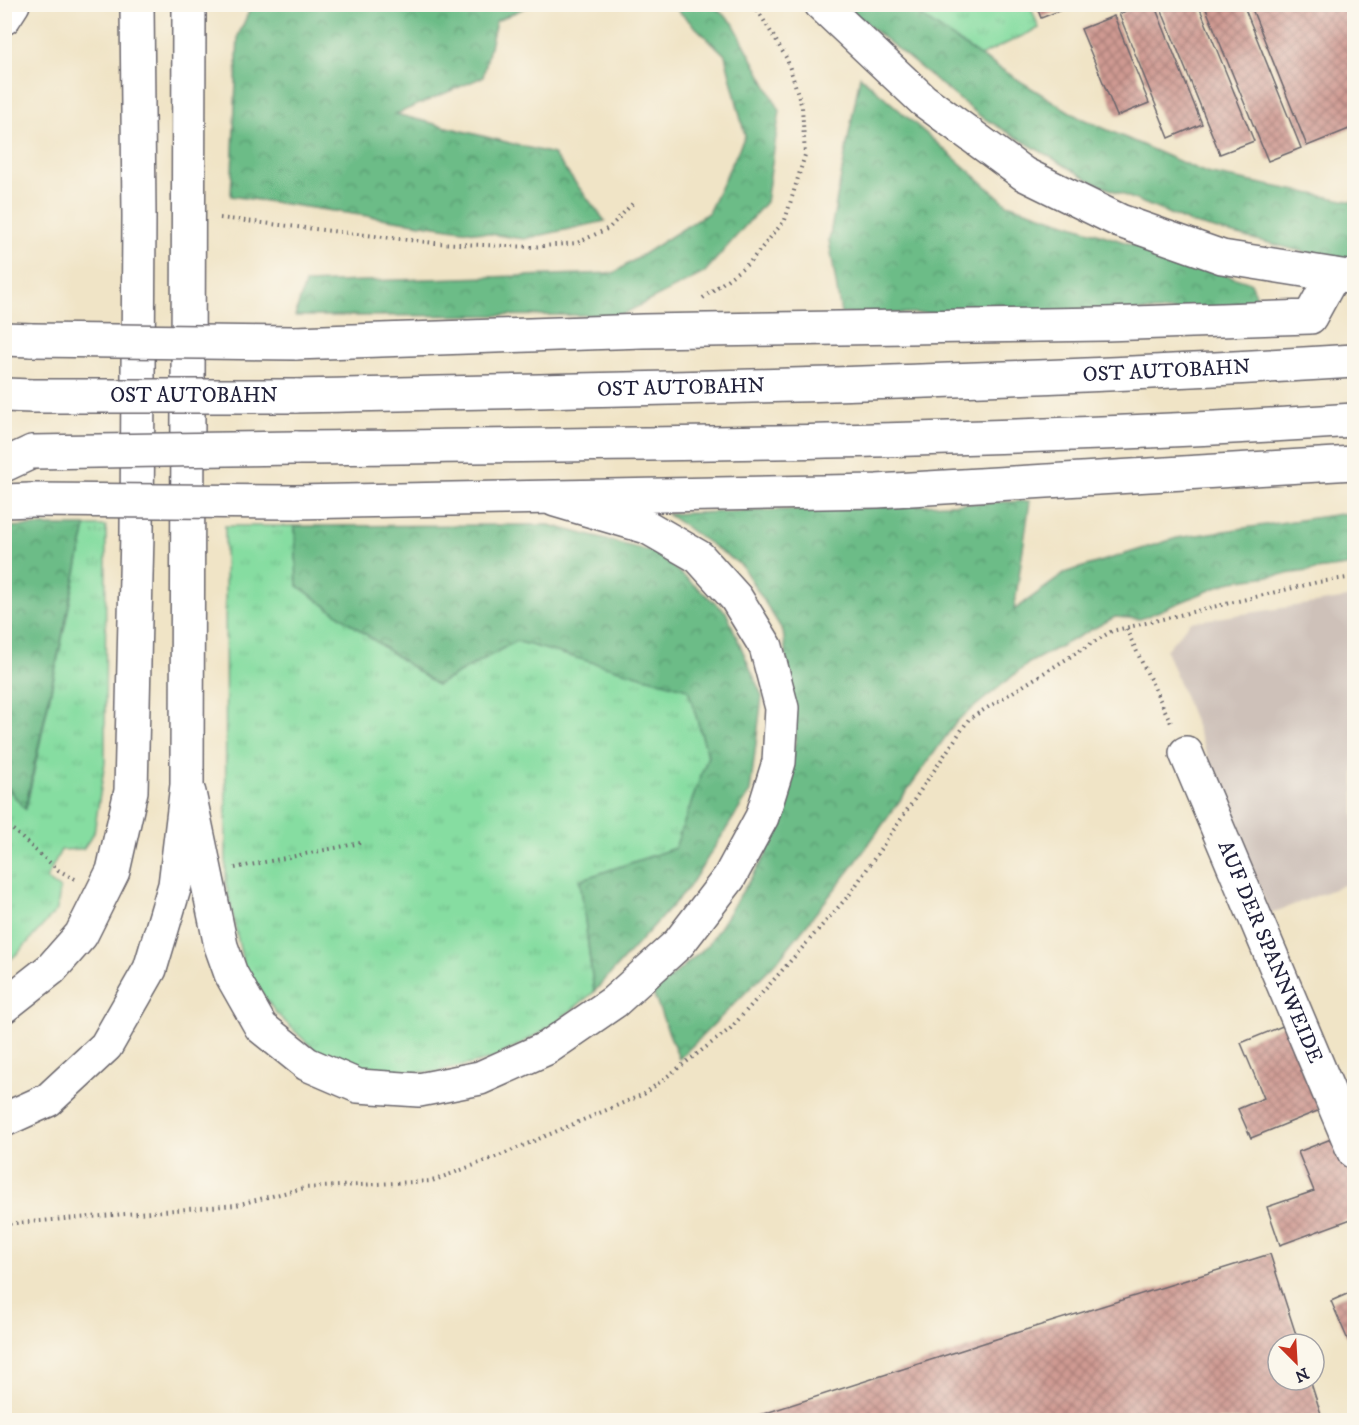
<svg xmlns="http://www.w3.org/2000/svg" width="1359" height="1425" viewBox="0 0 1359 1425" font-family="'IM FELL DW Pica',serif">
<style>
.industrial{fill:#cec1b9}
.grass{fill:url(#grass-tufts);stroke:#54806e;stroke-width:1.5}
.forest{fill:url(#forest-crowns);stroke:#476f61;stroke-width:1.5}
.building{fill:url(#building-cross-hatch)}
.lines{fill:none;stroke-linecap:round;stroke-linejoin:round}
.minor-casing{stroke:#6a666c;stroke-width:36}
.highway-casing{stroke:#6a666c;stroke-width:36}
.path{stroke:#6a666c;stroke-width:4;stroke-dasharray:1.5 4.5;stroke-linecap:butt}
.minor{stroke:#fff;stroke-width:33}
.highway{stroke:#fff;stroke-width:33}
.minor-bridge-casing{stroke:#6a666c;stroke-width:36;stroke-linecap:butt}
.highway-bridge-casing{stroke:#6a666c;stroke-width:36;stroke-linecap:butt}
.minor-bridge{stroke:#fff;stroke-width:33}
.highway-bridge{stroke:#fff;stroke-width:33}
.labels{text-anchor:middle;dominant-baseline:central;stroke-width:6;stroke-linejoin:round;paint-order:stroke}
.street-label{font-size:21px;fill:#22223b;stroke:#fbf7ec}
</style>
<defs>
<pattern id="grass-tufts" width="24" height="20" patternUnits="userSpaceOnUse" patternTransform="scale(1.5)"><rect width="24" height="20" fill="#86dda1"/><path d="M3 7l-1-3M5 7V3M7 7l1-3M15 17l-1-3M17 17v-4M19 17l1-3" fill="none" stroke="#73bd8c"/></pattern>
<pattern id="forest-crowns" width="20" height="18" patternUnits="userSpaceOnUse" patternTransform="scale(1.5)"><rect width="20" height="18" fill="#6cbc87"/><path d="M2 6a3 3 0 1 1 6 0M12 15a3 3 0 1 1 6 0" fill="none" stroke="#589870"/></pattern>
<pattern id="building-cross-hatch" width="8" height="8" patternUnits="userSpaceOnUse" patternTransform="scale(1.5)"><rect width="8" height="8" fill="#cf9a92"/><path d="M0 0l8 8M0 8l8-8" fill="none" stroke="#a87d78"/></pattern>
</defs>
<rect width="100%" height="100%" fill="#fbf7ec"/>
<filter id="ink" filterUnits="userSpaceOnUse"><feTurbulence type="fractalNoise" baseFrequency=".0167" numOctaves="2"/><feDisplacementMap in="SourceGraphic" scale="12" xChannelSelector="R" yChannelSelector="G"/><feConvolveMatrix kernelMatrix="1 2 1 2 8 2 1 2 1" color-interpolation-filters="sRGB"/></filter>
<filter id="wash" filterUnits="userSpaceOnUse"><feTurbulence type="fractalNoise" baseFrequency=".008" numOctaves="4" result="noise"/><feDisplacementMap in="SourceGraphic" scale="24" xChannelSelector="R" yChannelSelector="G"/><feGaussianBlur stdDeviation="1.35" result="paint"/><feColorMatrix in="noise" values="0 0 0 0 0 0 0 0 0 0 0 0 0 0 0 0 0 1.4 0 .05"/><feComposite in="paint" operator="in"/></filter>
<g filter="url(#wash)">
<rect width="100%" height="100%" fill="#f0e4c6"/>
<path class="industrial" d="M 1354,597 L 1354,881 L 1270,914 L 1166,650 L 1190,622 Z"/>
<path class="grass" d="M 907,5 L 1030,5 L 1039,28 L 980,56 L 918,14 Z
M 86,526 L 106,526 L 105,762 L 94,833 L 83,849 L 61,850 L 46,879 L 60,889 L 57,910 L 18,953 L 5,964 L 4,785 L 26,809 Z
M 225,526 L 295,526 L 297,585 L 437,685 L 516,641 L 688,689 L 708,756 L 675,848 L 580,880 L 594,992 L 549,1028 L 493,1059 L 436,1072 L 382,1073 L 321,1056 L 276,1013 L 244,968 L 226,884 Z"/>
<path class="forest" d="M 252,5 L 531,5 L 496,21 L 483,77 L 396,114 L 553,154 L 605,221 L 524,239 L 231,196 L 238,36 Z
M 672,5 L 712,5 L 733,23 L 780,111 L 766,202 L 704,273 L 621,315 L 295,316 L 305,283 L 614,273 L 708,213 L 745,136 L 725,55 Z
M 843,5 L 907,5 L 918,14 L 980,56 L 1078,117 L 1206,173 L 1354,202 L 1354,260 L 1323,257 L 1191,223 L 1093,182 L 980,116 Z
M 860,76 L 1007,204 L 1251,283 L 1263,310 L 841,314 L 829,240 Z
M 1030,501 L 1014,610 L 1067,572 L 1177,538 L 1354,512 L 1354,565 L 1232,581 L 1140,619 L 1115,617 L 1029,663 L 957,721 L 850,870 L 779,959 L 679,1059 L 653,993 L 708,945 L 766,855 L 796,739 L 783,631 L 742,566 L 667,514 Z
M 549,525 L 656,553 L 726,612 L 762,696 L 750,792 L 689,887 L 594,992 L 580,880 L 675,848 L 708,756 L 688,689 L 516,641 L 437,685 L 297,585 L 295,526 Z
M 32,526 L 86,526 L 25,809 L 5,785 L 4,527 Z"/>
<g id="blocks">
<path class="building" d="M 1036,4 L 1074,4 L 1074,5 L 1041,18 Z
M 1141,4 L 1154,4 L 1202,124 L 1169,138 L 1119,14 Z
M 1159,4 L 1198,4 L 1254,141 L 1220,154 Z
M 1204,4 L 1243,4 L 1301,148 L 1268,161 Z
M 1250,4 L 1354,4 L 1354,127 L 1307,146 Z
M 1114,16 L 1149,103 L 1117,116 L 1081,29 Z
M 1285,1025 L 1320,1110 L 1251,1138 L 1238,1109 L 1264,1098 L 1241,1043 Z
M 1336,1137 L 1354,1182 L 1354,1218 L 1280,1245 L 1267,1207 L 1314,1191 L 1298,1152 Z
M 1270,1254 L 1299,1344 L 1278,1344 L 1278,1380 L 1310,1380 L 1323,1420 L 744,1420 L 993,1340 Z
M 1354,1291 L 1354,1354 L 1331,1301 Z"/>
</g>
</g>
<g filter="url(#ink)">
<use href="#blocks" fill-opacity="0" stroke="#6a666c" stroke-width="1.5"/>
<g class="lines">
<g class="minor-casing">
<g id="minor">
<path d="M 4,339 L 32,340"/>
<path d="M 295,343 L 643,331 L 1105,324 L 1310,317 L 1333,275"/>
<path id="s1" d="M 1186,753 L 1354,1152"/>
<path d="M 189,793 L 221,946 L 231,974 L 261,1027 L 307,1064 L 358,1086 L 419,1090 L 480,1078 L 547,1048 L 614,1002 L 679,943 L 729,878 L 762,817 L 779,762 L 782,708 L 766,647 L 736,598 L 699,557 L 647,527 L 555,500"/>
</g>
</g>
<g class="highway-casing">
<g id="highway">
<path d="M 821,4 L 923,100 L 1024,174 L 1120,221 L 1222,257 L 1354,278"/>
<path d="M 4,18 L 13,4"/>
<path d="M 4,395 L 32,396"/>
<path id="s2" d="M 295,396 C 649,389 1002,383 1354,361"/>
<path d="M 295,448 C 649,444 1002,443 1354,420"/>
<path d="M 4,465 L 32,452"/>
<path d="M 4,501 L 31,500"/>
<path d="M 295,502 L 877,491 L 1354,463"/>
<path d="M 4,1006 L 51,969 L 81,935 L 113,871 L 131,791 L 137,533 L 139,216 L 137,4"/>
<path d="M 4,1120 L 48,1100 L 106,1046 L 150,969 L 175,885 L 187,785 L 189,4"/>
</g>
</g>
<path class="path" d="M 220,218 L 435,243 L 532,247 L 577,243 L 609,228 L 634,202
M 703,298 L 749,263 L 785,220 L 805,155 L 802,107 L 787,59 L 754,4
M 1126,629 L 1172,725
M 4,822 L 58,870 L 75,879
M 235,868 L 360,843
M 4,1224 L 236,1205 L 304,1188 L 432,1181 L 501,1155 L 644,1094 L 730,1029 L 850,894 L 969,719 L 1112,631 L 1318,582 L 1354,577"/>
<use href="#minor" class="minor"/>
<use href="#highway" class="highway"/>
<g class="minor-bridge-casing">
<path id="minor-bridge" d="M 32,340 L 295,343"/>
</g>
<g class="highway-bridge-casing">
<g id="highway-bridge">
<path id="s3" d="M 32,396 L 295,396"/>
<path d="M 32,452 L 295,448"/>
<path d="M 31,500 L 295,502"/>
</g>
</g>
<use href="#minor-bridge" class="minor-bridge"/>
<use href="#highway-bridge" class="highway-bridge"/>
</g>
</g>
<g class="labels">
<g class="street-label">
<text stroke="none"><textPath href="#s2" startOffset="872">OST AUTOBAHN</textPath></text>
<text stroke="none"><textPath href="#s2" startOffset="386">OST AUTOBAHN</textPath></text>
<text stroke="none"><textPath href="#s3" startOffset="162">OST AUTOBAHN</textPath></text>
<text stroke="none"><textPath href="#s1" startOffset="216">AUF DER SPANNWEIDE</textPath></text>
</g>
</g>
<rect width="1359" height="1425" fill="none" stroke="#fbf7ec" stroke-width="24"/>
<g transform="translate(1296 1362) rotate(156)"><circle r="28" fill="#fbf7ec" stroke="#a4a2a5" stroke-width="1.5"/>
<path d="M0-4.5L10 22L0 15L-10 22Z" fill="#c8321e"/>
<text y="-9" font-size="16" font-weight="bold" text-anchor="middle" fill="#22223b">N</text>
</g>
</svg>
